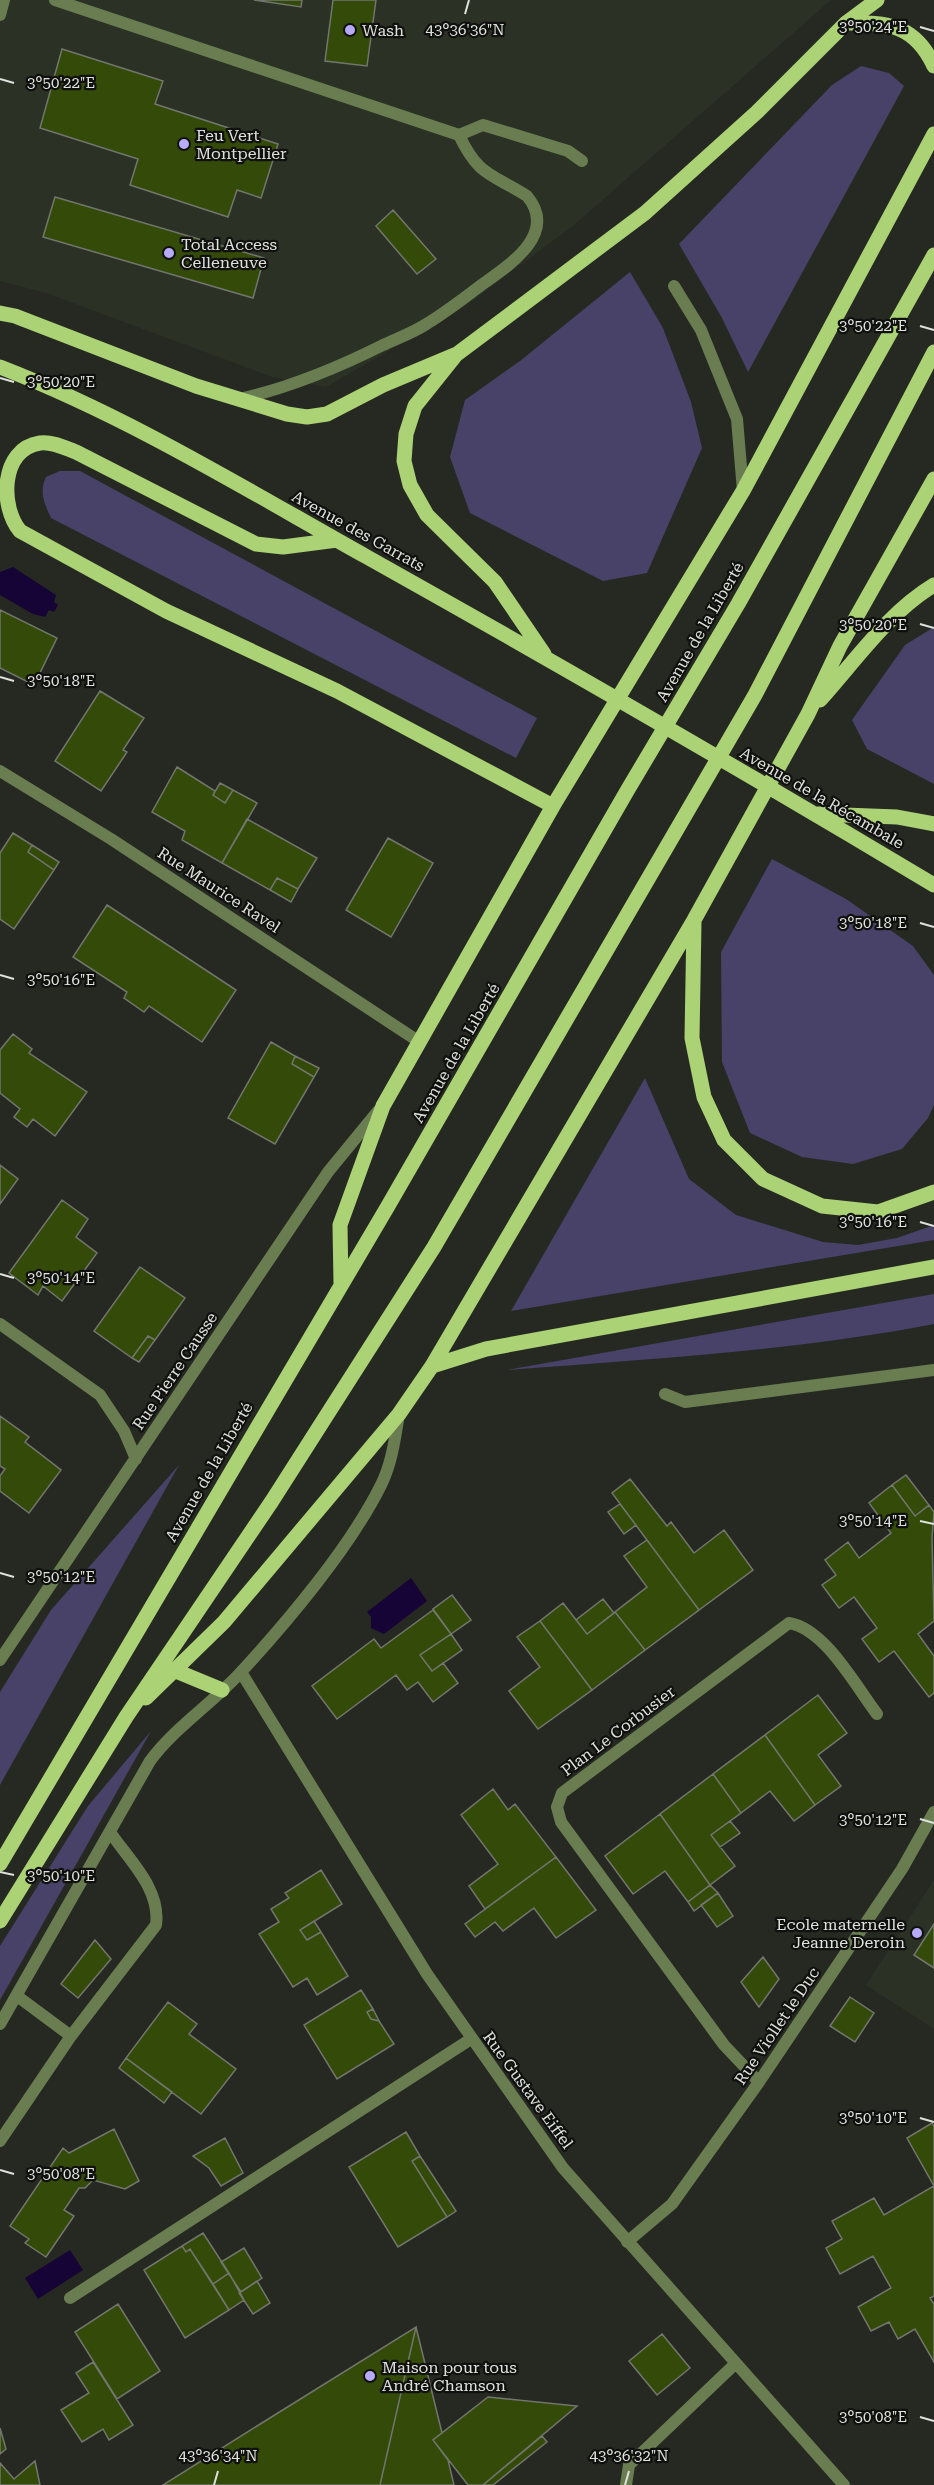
<svg xmlns="http://www.w3.org/2000/svg" width="934" height="2485" viewBox="0 0 934 2485" font-family="'Roboto Serif',serif">
<style>
.built{fill:#2b3124}
.green{fill:#484168}
.water{fill:#160437}
.building{fill:#334a08;stroke:#72766e;stroke-width:1.5}
.lines{fill:none;stroke-linecap:round;stroke-linejoin:round}
.lane{stroke:#697d51;stroke-width:12}
.street{stroke:#697d51;stroke-width:12}
.primary{stroke:#abd274;stroke-width:15}
.ticks{fill:none;stroke:#dee1dc;stroke-width:2}
.poi-dot{fill:#b7abf8;stroke:#10110e;stroke-width:2}
.labels{text-anchor:middle;dominant-baseline:central;stroke-width:4.5;stroke-linejoin:round;paint-order:stroke}
.poi-label{font-size:16px;fill:#dee1dc;stroke:#10110e;text-anchor:start}
.street-label{font-size:16px;fill:#dee1dc;stroke:#10110e}
.ticks-label{font-size:15px;text-anchor:middle;fill:#dee1dc;stroke:#10110e;stroke-width:4.5;stroke-linejoin:round;paint-order:stroke}
</style>
<rect width="100%" height="100%" fill="#262922"/>
<path class="built" d="M 0,0 L 831,0 L 574,225 L 463,308 L 326,387 L 272,377 L 46,293 L 0,281 Z
M 934,1880 L 934,2029 L 866,1985 Z"/>
<path class="green" d="M 861,66 L 889,73 L 904,86 L 748,372 L 722,318 L 679,244 L 832,85 Z
M 630,272 L 663,328 L 691,402 L 702,448 L 647,573 L 603,581 L 470,513 L 450,457 L 465,400 L 520,361 Z
M 60,471 L 80,471 L 537,718 L 516,758 L 51,518 C 44,503 39,492 46,477 Z
M 934,627 L 934,784 L 867,749 L 852,720 L 905,645 Z
M 772,859 L 846,899 L 913,946 L 934,975 L 934,1105 L 928,1118 L 902,1149 L 853,1164 L 802,1157 L 750,1133 L 722,1062 L 721,952 Z
M 645,1078 L 689,1179 L 736,1215 L 823,1242 L 858,1245 L 897,1238 L 934,1225 L 934,1240 L 511,1311 Z
M 934,1294 L 934,1324 C 794,1351 649,1359 507,1370 Z
M 179,1465 L 0,1785 L 0,1692 L 51,1610 Z
M 151,1731 L 0,2000 L 0,1946 L 88,1806 Z"/>
<path class="water" d="M 13,567 L 56,595 L 54,602 L 58,605 L 54,612 L 49,610 L 45,617 L 33,614 L 0,595 L 0,572 Z
M 411,1578 L 427,1601 L 384,1634 L 371,1628 L 371,1617 L 367,1612 Z
M 70,2250 L 83,2270 L 38,2299 L 25,2278 Z"/>
<path class="building" d="M 254,0 L 302,0 L 301,7 Z
M 333,0 L 376,0 L 367,66 L 325,61 Z
M 62,49 L 163,81 L 155,104 L 278,144 L 261,198 L 237,190 L 228,217 L 130,185 L 138,159 L 40,128 Z
M 55,197 L 264,258 L 253,298 L 43,237 Z
M 393,210 L 436,259 L 417,274 L 376,226 Z
M 0,610 L 57,638 L 34,685 L 0,668 Z
M 100,691 L 144,718 L 123,750 L 127,752 L 101,791 L 55,761 Z
M 177,767 L 215,791 L 213,795 L 225,803 L 233,790 L 257,803 L 222,863 L 182,840 L 185,831 L 152,812 Z
M 220,783 L 233,790 L 225,803 L 213,795 Z
M 247,819 L 317,858 L 298,889 L 277,878 L 270,890 L 222,863 Z
M 13,833 L 32,845 L 28,852 L 54,870 L 14,929 L 0,919 L 0,853 Z
M 388,838 L 433,863 L 391,937 L 346,910 Z
M 32,845 L 59,862 L 54,870 L 28,852 Z
M 277,878 L 298,889 L 291,902 L 270,890 Z
M 107,905 L 236,990 L 202,1042 L 149,1006 L 144,1012 L 124,998 L 127,992 L 73,957 Z
M 13,1034 L 32,1049 L 29,1053 L 87,1092 L 55,1136 L 33,1119 L 27,1127 L 14,1117 L 20,1109 L 0,1093 L 0,1050 Z
M 271,1042 L 295,1056 L 292,1064 L 314,1077 L 275,1144 L 228,1118 Z
M 295,1056 L 319,1068 L 314,1077 L 292,1064 Z
M 0,1165 L 18,1179 L 0,1204 Z
M 62,1200 L 88,1219 L 76,1237 L 97,1253 L 62,1301 L 43,1286 L 38,1295 L 9,1273 Z
M 140,1267 L 185,1298 L 155,1340 L 148,1336 L 132,1358 L 94,1331 Z
M 148,1336 L 155,1340 L 139,1362 L 132,1358 Z
M 0,1416 L 29,1437 L 25,1442 L 61,1470 L 29,1513 L 0,1491 L 0,1476 L 5,1469 L 0,1466 Z
M 906,1475 L 929,1505 L 915,1516 L 892,1485 Z
M 630,1479 L 667,1526 L 671,1522 L 694,1553 L 724,1530 L 753,1570 L 699,1610 L 612,1493 Z
M 892,1485 L 915,1516 L 929,1505 L 934,1512 L 932,1538 L 934,1621 L 918,1634 L 934,1656 L 934,1693 L 929,1697 L 894,1651 L 879,1662 L 862,1639 L 877,1628 L 854,1597 L 839,1608 L 822,1585 L 836,1575 L 825,1560 L 848,1542 L 859,1558 L 891,1533 L 869,1503 Z
M 620,1504 L 636,1525 L 624,1534 L 608,1512 Z
M 647,1540 L 699,1610 L 645,1650 L 615,1612 L 647,1587 L 624,1556 Z
M 452,1595 L 471,1620 L 451,1634 L 433,1609 Z
M 603,1599 L 614,1613 L 587,1634 L 576,1620 Z
M 563,1603 L 587,1634 L 615,1612 L 645,1650 L 592,1690 L 540,1621 Z
M 433,1610 L 451,1634 L 420,1655 L 432,1671 L 443,1663 L 458,1683 L 433,1702 L 418,1682 L 407,1690 L 396,1675 L 337,1719 L 312,1686 L 374,1639 L 381,1648 Z
M 540,1621 L 592,1690 L 538,1729 L 509,1691 L 540,1667 L 517,1637 Z
M 451,1634 L 462,1650 L 432,1671 L 420,1655 Z
M 818,1695 L 847,1733 L 818,1755 L 841,1786 L 815,1805 L 765,1735 Z
M 765,1735 L 815,1805 L 794,1821 L 770,1791 L 741,1813 L 713,1774 Z
M 713,1774 L 741,1813 L 711,1835 L 735,1866 L 710,1885 L 660,1814 Z
M 493,1789 L 508,1810 L 515,1804 L 556,1857 L 485,1909 L 469,1886 L 498,1864 L 461,1815 Z
M 660,1814 L 710,1885 L 688,1902 L 665,1871 L 633,1894 L 605,1856 Z
M 730,1821 L 740,1833 L 720,1847 L 711,1835 Z
M 556,1857 L 596,1910 L 556,1938 L 534,1908 L 503,1931 L 495,1922 L 475,1937 L 465,1924 Z
M 321,1870 L 342,1904 L 300,1930 L 307,1940 L 321,1932 L 348,1976 L 317,1995 L 307,1978 L 293,1987 L 259,1934 L 279,1922 L 271,1909 L 289,1898 L 285,1893 Z
M 710,1885 L 718,1893 L 694,1911 L 688,1902 Z
M 718,1893 L 733,1916 L 717,1927 L 701,1905 Z
M 314,1921 L 321,1932 L 307,1940 L 300,1930 Z
M 934,1924 L 934,1968 L 914,1955 Z
M 95,1940 L 111,1959 L 78,1998 L 61,1984 Z
M 763,1957 L 779,1979 L 759,2007 L 741,1982 Z
M 361,1990 L 373,2009 L 367,2012 L 371,2019 L 379,2021 L 394,2044 L 337,2079 L 304,2025 Z
M 850,1997 L 874,2013 L 855,2042 L 830,2026 Z
M 168,2002 L 197,2024 L 189,2034 L 236,2069 L 201,2114 L 126,2058 Z
M 373,2009 L 379,2021 L 371,2019 L 367,2012 Z
M 126,2058 L 172,2092 L 164,2103 L 119,2068 Z
M 932,2123 L 934,2126 L 934,2296 L 930,2298 L 934,2304 L 934,2362 L 915,2329 L 898,2339 L 889,2322 L 871,2331 L 858,2307 L 891,2288 L 873,2256 L 840,2274 L 826,2248 L 842,2239 L 832,2221 L 874,2198 L 884,2215 L 934,2186 L 907,2138 Z
M 114,2129 L 139,2181 L 125,2189 L 93,2180 L 85,2188 L 79,2188 L 64,2210 L 74,2216 L 46,2257 L 25,2243 L 29,2239 L 10,2226 L 63,2148 L 69,2153 Z
M 406,2132 L 420,2156 L 412,2161 L 447,2217 L 398,2247 L 349,2167 Z
M 225,2138 L 243,2173 L 221,2186 L 209,2168 L 193,2156 Z
M 420,2156 L 456,2211 L 447,2217 L 412,2161 Z
M 203,2233 L 229,2273 L 213,2284 L 190,2249 L 186,2252 L 182,2246 Z
M 182,2246 L 186,2252 L 190,2249 L 229,2310 L 185,2338 L 144,2270 Z
M 244,2248 L 262,2278 L 241,2292 L 221,2262 Z
M 229,2273 L 244,2300 L 229,2310 L 213,2284 Z
M 257,2281 L 270,2303 L 253,2314 L 239,2293 Z
M 118,2304 L 160,2371 L 117,2399 L 75,2332 Z
M 416,2327 L 442,2433 L 433,2440 L 448,2460 L 454,2485 L 380,2485 Z
M 416,2327 L 380,2485 L 163,2485 L 257,2426 Z
M 662,2334 L 690,2368 L 657,2395 L 629,2361 Z
M 93,2362 L 133,2425 L 109,2440 L 103,2429 L 82,2442 L 61,2410 L 89,2393 L 76,2373 Z
M 488,2397 L 577,2406 L 483,2485 L 468,2485 L 433,2440 Z
M 0,2428 L 6,2449 L 0,2454 Z
M 542,2436 L 547,2442 L 493,2485 L 483,2485 Z
M 35,2461 L 40,2485 L 0,2485 L 0,2463 L 14,2479 Z"/>
<g class="lines">
<path class="lane" d="M 55,0 L 459,135 L 483,125 L 568,151 L 582,161
M 0,15 L 4,0
M 674,286 L 701,330 L 737,419 L 743,491
M 239,399 C 289,388 337,368 383,345 C 398,338 415,332 428,323 C 446,312 463,299 480,286 C 508,266 559,234 527,196 C 491,173 479,177 459,135
M 665,1394 L 685,1402 L 934,1370
M 17,1996 L 71,2036
M 0,2141 L 71,2036 L 156,1925 C 161,1889 129,1860 110,1832
M 70,2298 L 471,2039"/>
<path class="street" d="M 0,771 L 111,839 L 418,1041
M 0,1324 L 100,1395 L 124,1431 L 136,1459
M 0,1660 L 328,1172 L 378,1111
M 241,1672 L 427,1974 L 563,2168 L 844,2485
M 0,2024 L 150,1761 C 175,1727 213,1703 241,1672 C 288,1621 351,1546 381,1485 C 392,1463 395,1438 399,1414
M 759,2082 L 724,2045 L 561,1822 L 557,1807 L 562,1793 L 789,1623 C 825,1629 855,1685 877,1714
M 627,2242 L 672,2204 L 759,2082 L 902,1869 L 934,1812
M 626,2485 L 629,2465 L 735,2364"/>
<path class="primary" d="M 846,23 C 888,22 915,25 934,66
M 0,313 L 15,316 L 196,386 L 287,414 L 307,417 L 327,414 L 383,385 L 457,354 L 645,213 L 757,112 L 846,23 L 877,0
M 455,356 L 415,406 L 406,434 L 404,461 L 410,485 L 427,515 L 495,582 L 544,654
M 0,367 C 129,417 247,490 367,557 C 558,664 747,773 934,885
M 337,540 L 283,547 L 256,544 L 76,452 C 65,448 52,441 40,443 C 0,449 0,507 20,531 L 166,611 L 337,691 L 553,806
M 820,700 C 856,660 888,613 934,585
M 818,814 L 897,817 L 934,824
M 694,922 L 692,1038 L 704,1097 L 724,1140 L 763,1179 L 822,1206 L 878,1212 L 934,1192
M 341,1283 L 340,1225 L 383,1106 L 553,806 L 743,491 L 934,134
M 432,1366 L 486,1349 L 934,1267
M 176,1671 L 222,1690
M 146,1698 L 224,1622 L 399,1414 L 432,1366 L 694,920 L 808,714 L 840,646 L 934,479
M 0,1864 L 388,1206 L 627,791 L 738,604 L 934,255
M 0,1921 L 126,1717 L 272,1501 L 434,1247 L 755,695 L 934,352"/>
</g>
<path class="ticks" d="M 465,14 L 469,0M 920,27 L 934,31M 0,79 L 14,83M 920,326 L 934,330M 0,378 L 14,382M 920,624 L 934,628M 0,677 L 14,681M 920,923 L 934,927M 0,975 L 14,979M 920,1222 L 934,1226M 0,1274 L 14,1278M 920,1521 L 934,1524M 0,1573 L 14,1577M 920,1819 L 934,1823M 0,1872 L 14,1875M 920,2118 L 934,2122M 0,2170 L 14,2174M 920,2417 L 934,2421M 214,2485 L 218,2471M 625,2485 L 629,2471"/>
<g class="poi-dot">
<circle cx="350" cy="30" r="6"/>
<circle cx="184" cy="144" r="6"/>
<circle cx="169" cy="253" r="6"/>
<circle cx="917" cy="1933" r="6"/>
<circle cx="370" cy="2376" r="6"/>
</g>
<g class="labels">
<g class="poi-label">
<text x="362" y="30">Wash</text>
<text x="196" y="135">Feu Vert<tspan x="196" dy="18">Montpellier</tspan></text>
<text x="181" y="244">Total Access<tspan x="181" dy="18">Celleneuve</tspan></text>
<text x="905" y="1924" text-anchor="end">Ecole maternelle<tspan x="905" dy="18">Jeanne Deroin</tspan></text>
<text x="382" y="2367">Maison pour tous<tspan x="382" dy="18">André Chamson</tspan></text>
</g>
<g class="street-label">
<text transform="translate(358 531) rotate(29)">Avenue des Garrats</text>
<text transform="translate(700 632) rotate(-60)">Avenue de la Liberté</text>
<text transform="translate(822 798) rotate(30)">Avenue de la Récambale</text>
<text transform="translate(219 890) rotate(33)">Rue Maurice Ravel</text>
<text transform="translate(456 1053) rotate(-60)">Avenue de la Liberté</text>
<text transform="translate(175 1371) rotate(-56)">Rue Pierre Causse</text>
<text transform="translate(209 1472) rotate(-60)">Avenue de la Liberté</text>
<text transform="translate(618 1731) rotate(-37)">Plan Le Corbusier</text>
<text transform="translate(777 2026) rotate(-56)">Rue Viollet le Duc</text>
<text transform="translate(528 2090) rotate(54)">Rue Gustave Eiffel</text>
</g>
</g>
<g class="ticks-label">
<text x="873" y="32">3°50'24"E</text>
<text x="465" y="35">43°36'36"N</text>
<text x="61" y="88">3°50'22"E</text>
<text x="873" y="331">3°50'22"E</text>
<text x="61" y="387">3°50'20"E</text>
<text x="873" y="630">3°50'20"E</text>
<text x="61" y="686">3°50'18"E</text>
<text x="873" y="928">3°50'18"E</text>
<text x="61" y="985">3°50'16"E</text>
<text x="873" y="1227">3°50'16"E</text>
<text x="61" y="1283">3°50'14"E</text>
<text x="873" y="1526">3°50'14"E</text>
<text x="61" y="1582">3°50'12"E</text>
<text x="873" y="1825">3°50'12"E</text>
<text x="61" y="1881">3°50'10"E</text>
<text x="873" y="2123">3°50'10"E</text>
<text x="61" y="2179">3°50'08"E</text>
<text x="873" y="2422">3°50'08"E</text>
<text x="218" y="2461">43°36'34"N</text>
<text x="629" y="2461">43°36'32"N</text>
</g>
</svg>
